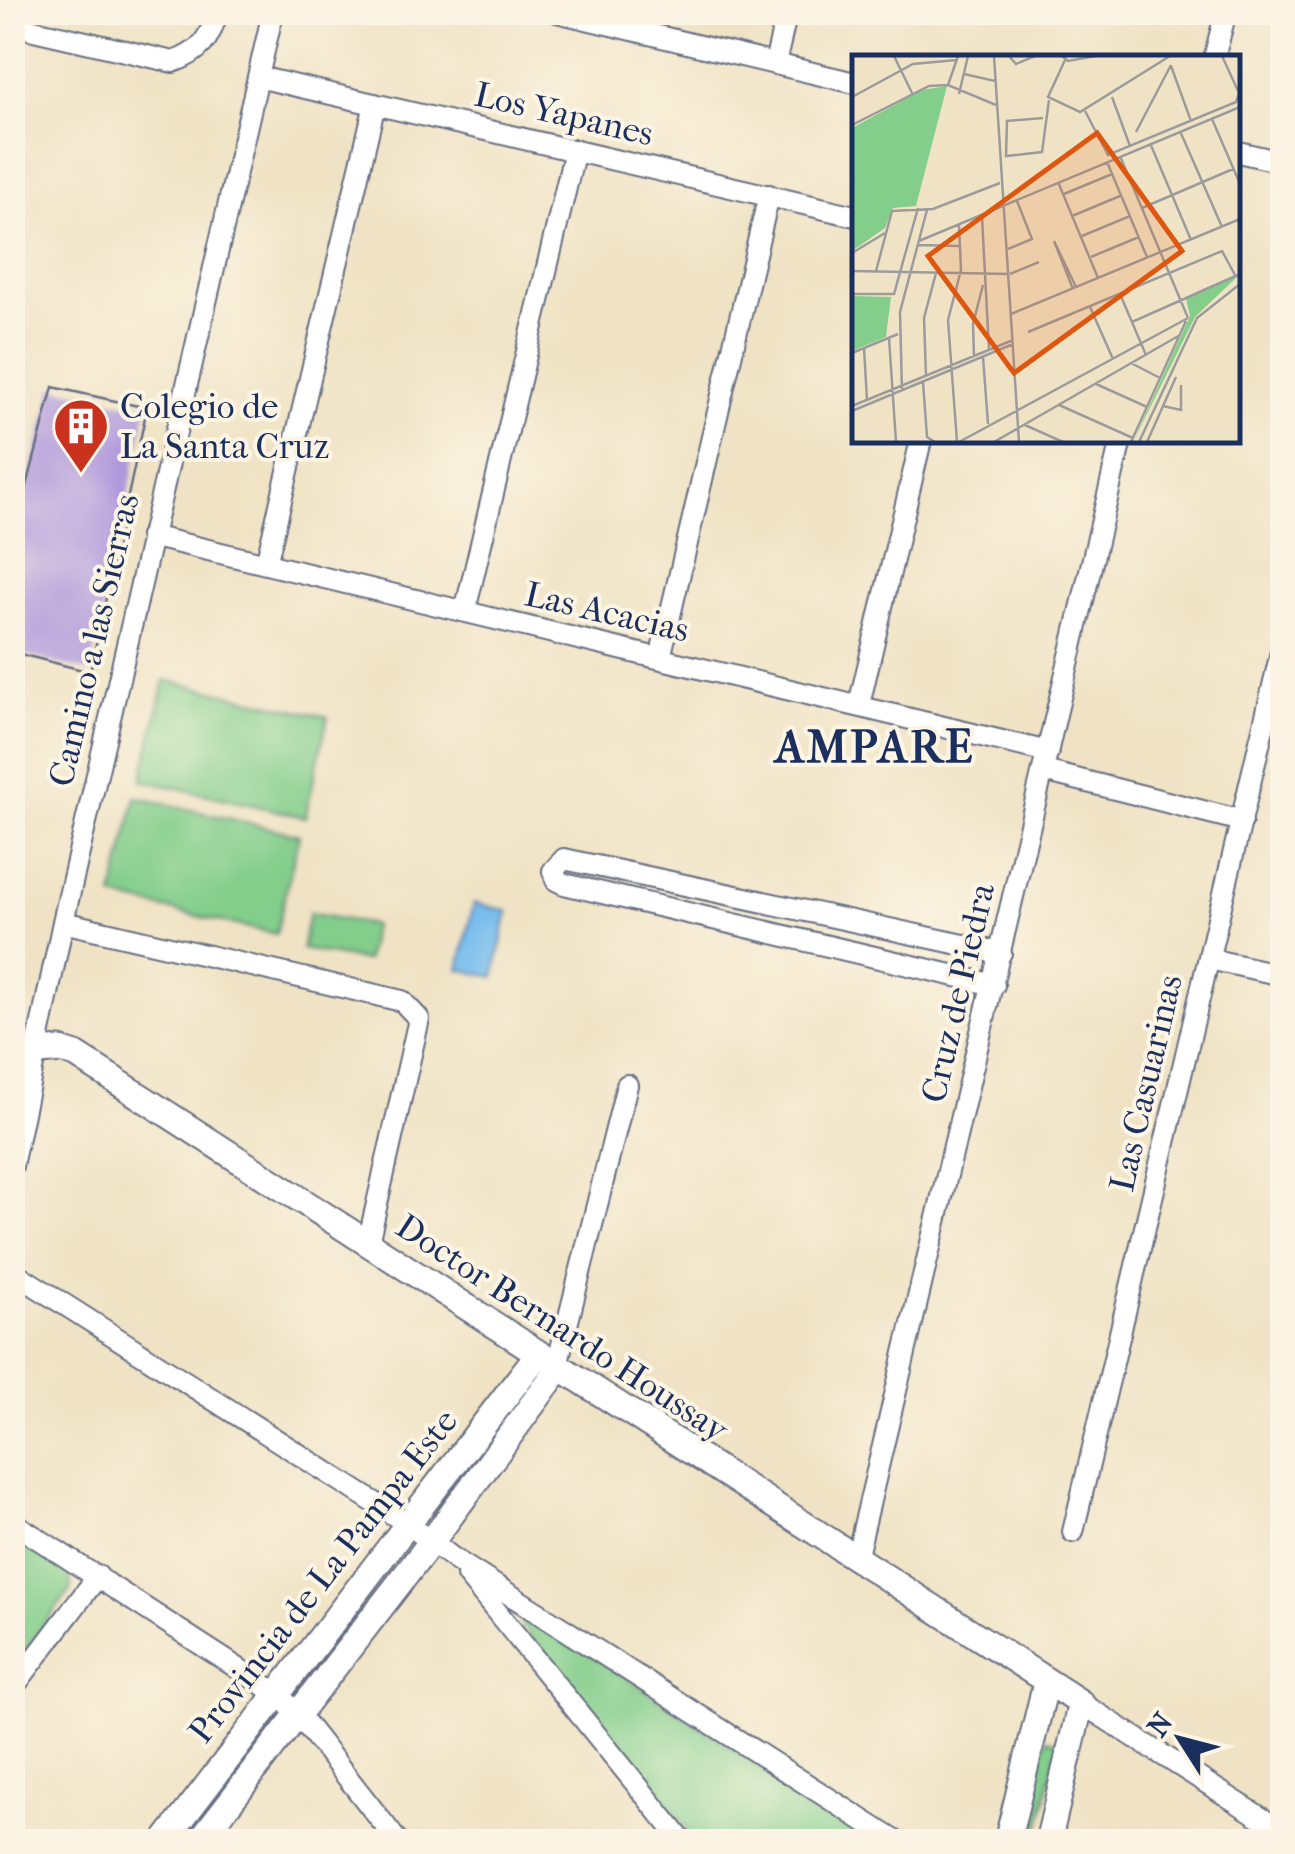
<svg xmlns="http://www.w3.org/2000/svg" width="1295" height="1854" viewBox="0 0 1295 1854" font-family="'IM FELL French Canon',serif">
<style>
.green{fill:#83ce8b;stroke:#4f7e74;stroke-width:2.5}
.water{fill:#77bdee;stroke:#4976a6;stroke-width:2.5}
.building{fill:#af98dc}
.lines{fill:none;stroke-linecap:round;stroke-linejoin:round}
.minor-casing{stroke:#666e82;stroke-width:24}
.tertiary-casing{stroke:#666e82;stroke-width:29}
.minor{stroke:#fff;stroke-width:20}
.tertiary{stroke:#fff;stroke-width:25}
.labels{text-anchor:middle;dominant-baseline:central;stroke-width:8;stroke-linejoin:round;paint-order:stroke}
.street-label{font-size:35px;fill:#1b2f5e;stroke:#fcf5e5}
.poi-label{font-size:35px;fill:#1b2f5e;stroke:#fcf5e5;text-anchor:start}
.district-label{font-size:45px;font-weight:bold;letter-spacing:2.5px;fill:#1b2f5e;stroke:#fcf5e5}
.inset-road{fill:none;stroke:#9b9b9c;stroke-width:2.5}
.view{fill:#de5710;fill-opacity:0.15;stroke:#de5710;stroke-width:5}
.inset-edge{fill:none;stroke:#1b2f5e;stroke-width:5}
</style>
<rect width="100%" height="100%" fill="#fcf5e5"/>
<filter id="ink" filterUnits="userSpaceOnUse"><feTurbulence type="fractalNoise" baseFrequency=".01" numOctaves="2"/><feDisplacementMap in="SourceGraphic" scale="20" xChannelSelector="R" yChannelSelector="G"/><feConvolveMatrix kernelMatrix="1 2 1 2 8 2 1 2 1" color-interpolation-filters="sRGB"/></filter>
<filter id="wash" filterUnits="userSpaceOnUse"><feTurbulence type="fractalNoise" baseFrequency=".0048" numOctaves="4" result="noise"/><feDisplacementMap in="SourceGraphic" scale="40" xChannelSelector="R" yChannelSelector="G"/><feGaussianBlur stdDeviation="2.25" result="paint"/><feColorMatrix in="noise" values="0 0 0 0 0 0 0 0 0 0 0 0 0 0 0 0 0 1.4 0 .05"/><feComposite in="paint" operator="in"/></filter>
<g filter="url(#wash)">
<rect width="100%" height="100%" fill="#f0e3c5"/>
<path class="green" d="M 165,680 L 328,717 L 305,817 L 142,780 Z
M 136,797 L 299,835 L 276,934 L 113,897 Z
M 309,913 L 373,925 L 366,961 L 302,949 Z
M 13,1537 L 70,1574 L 71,1589 L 13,1667 Z
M 529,1614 L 875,1841 L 696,1841 L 521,1625 L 523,1615 Z
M 1045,1739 L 1059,1742 L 1036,1841 L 1021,1842 Z"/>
<path class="water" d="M 474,903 L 508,911 L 494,977 L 459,969 Z"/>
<g id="blocks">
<path class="building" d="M 53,387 L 147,408 L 90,672 L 12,652 L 12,543 Z"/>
</g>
</g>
<g filter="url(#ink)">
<use href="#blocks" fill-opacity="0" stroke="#666e82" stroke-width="2.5"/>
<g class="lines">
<g class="minor-casing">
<path id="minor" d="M 557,12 L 855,83
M 12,25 L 173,62 C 199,53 210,40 217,12
M 1214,58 L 1226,12
M 775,64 L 787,12
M 258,77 L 855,216
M 1238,152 L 1282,162
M 150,536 L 1048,752
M 266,564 L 375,104
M 465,611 L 575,150
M 660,658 L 769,195
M 859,705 L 921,440
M 1044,771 L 1242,821
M 63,922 L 402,1001 L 419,1019 L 368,1243
M 1209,959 L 1282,975
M 994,985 L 564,884 L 556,880 L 553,871 L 564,859 L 1001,953
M 12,1166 L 63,922 L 273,12
M 12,1271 L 408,1524 L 454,1559 L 897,1842
M 557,1365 L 627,1085
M 12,1522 L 276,1693 L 297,1713 L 398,1842
M 1073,1532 L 1282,648
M 856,1560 L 1121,440
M 467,1575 L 683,1842
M 12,1689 L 98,1576
M 1081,1703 L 1282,1831"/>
</g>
<g class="tertiary-casing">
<path id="tertiary" d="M 12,1055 L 60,1050 L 76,1055 L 1081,1703 L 1048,1842
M 164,1842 L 538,1354
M 199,1842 L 432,1541 L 560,1367
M 1007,1842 L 1046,1683"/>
</g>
<use href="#minor" class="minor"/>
<use href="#tertiary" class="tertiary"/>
</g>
</g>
<defs>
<g id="building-pin" transform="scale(2.875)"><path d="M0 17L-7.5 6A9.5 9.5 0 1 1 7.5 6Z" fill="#c8321e" stroke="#fcf5e5"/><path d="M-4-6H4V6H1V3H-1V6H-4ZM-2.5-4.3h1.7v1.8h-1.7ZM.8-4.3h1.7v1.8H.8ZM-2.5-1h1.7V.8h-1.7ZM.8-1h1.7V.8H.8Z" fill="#fff"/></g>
</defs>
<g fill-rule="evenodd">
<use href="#building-pin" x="81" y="426"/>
</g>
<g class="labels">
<g class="street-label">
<text transform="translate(564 114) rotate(13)">Los Yapanes</text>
<text transform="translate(607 612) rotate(13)">Las Acacias</text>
<text transform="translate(94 640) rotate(-77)">Camino a las Sierras</text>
<text transform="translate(958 993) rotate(-77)">Cruz de Piedra</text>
<text transform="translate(1146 1083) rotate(-77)">Las Casuarinas</text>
<text transform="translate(562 1328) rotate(33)">Doctor Bernardo Houssay</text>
<text transform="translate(323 1576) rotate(-52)">Provincia de La Pampa Este</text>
</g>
<g class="poi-label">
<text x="120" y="406">Colegio de<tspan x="120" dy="40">La Santa Cruz</tspan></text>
</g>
<g class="district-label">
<text x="875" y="747">AMPARE</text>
</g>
</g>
<g transform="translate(852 55)">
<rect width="388" height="388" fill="#f0e3c5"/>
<path d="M 95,31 L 64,151 L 41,153 L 33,173 L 0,196 L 0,73 L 70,35 ZM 387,220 L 343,262 L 281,387 L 338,261 L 334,244 ZM 0,241 L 39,242 L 34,282 L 0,296 Z" fill="#83ce8b"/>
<path class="inset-road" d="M 42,1 L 60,38M 142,1 L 167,387M 157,1 L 164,9 L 183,1M 210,1 L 216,6 L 244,1M 213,5 L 196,42 L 228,57 L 318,1M 319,11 L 339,66M 112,19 L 143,26M 96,30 L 106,1M 107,39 L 116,1M 0,42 L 61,9 L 105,5M 260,42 L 278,91M 233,56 L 256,100 L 384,47 L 387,38 L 370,1M 191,63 L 155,66 L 154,101 L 190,97 L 197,45M 360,64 L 388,129M 0,70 L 77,31 L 96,30 L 144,50M 328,76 L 370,172M 284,77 L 319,10M 298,88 L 339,185M 268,101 L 336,263M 255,107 L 295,202M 206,127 L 246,223M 212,139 L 260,119M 290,153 L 381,114M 220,161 L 268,141M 130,162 L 137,294M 230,181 L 278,161M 67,186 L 388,52M 66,190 L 108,191M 156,194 L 180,184 L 165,146M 0,198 L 33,178M 239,202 L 287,182M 0,216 L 157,219M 24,216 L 40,156 L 81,154 L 148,128M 158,219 L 187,207M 221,234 L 202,186 L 224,232M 0,239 L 42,239 L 66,153M 268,239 L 294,300M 238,252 L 261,304M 159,259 L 388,164M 280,267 L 388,219M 176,277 L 370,196 L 383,220M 37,283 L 44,387M 12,293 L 15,345M 0,298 L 46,279M 122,302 L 121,269 L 131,230M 131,302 L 136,369M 279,308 L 308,323M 74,321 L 72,263 L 84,218M 71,327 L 75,382 L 83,387M 244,329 L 295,352M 50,336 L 48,257 L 75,155M 207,350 L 281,383M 0,351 L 161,285M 311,351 L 329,355 L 329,330M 0,356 L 161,289M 173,370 L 211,387M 105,387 L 96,265 L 109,215 L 107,170M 107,387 L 336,263M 142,387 L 328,280M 279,387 L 334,266M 287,387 L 345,263 L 388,229M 295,387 L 324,322"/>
<path class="view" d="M 245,78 L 330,196 L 162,318 L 76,201 Z"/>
<rect width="388" height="388" class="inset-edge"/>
</g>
<rect width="1295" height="1854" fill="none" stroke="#fcf5e5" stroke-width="50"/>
<g transform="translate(1180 1739) rotate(306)" stroke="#fcf5e5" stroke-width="8" paint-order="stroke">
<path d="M0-8L18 38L0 25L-18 38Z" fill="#1b2f5e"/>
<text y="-15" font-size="28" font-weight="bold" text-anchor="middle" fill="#1b2f5e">N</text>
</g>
</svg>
